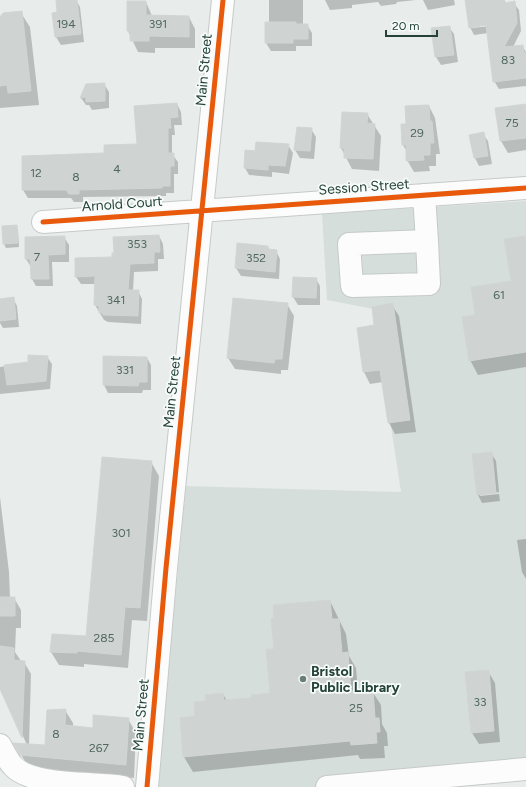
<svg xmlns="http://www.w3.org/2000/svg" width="526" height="787" viewBox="0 0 526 787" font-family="Figtree,sans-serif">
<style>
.built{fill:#d6dedb}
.shadow{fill:#0003;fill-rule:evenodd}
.building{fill:#cfd4d2;stroke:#d1d6d4}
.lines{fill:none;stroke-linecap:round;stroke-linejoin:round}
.minor-casing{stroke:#c5cac8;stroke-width:24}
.minor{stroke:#fcfcfc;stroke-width:22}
.cycleway-casing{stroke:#f7fbf9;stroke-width:8}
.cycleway{stroke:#e8590c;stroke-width:5}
.poi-dot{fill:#697e78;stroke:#f7fbf9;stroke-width:1.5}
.labels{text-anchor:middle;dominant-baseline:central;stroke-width:3.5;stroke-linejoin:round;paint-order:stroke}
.number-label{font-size:12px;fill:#506761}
.street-label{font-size:14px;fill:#24423a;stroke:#f7fbf9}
.poi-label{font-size:14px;font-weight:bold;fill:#24423a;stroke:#f7fbf9;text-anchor:start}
</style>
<rect width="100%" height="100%" fill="#e8edeb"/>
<path class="built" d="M 526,201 L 526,779 L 432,787 L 142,787 L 158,776 L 186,486 L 401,492 L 373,309 L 327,300 L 322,214 Z"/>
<path class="shadow" d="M 66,0 L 76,0 L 80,7 L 84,42 L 61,45 L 56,37 L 53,13 L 58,13 Z
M 269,0 L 303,0 L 303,25 L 307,25 L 312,33 L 312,46 L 296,46 L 296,51 L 271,51 L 266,43 L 266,23 L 269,23 Z
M 325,0 L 416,0 L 397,2 L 396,4 L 381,6 L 378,2 L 352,5 L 352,8 L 330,10 Z
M 423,0 L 454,0 L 455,5 L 428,10 Z
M 491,0 L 504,0 L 506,3 L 514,3 L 519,10 L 521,31 L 513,47 L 522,46 L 526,52 L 526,86 L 499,89 L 494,81 L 488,33 L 474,35 L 470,27 ZM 491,24 L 491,26 L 471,28 L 471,26 Z
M 128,2 L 146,2 L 152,16 L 189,17 L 195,29 L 195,48 L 155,48 L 155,53 L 138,52 L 128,31 Z
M 21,13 L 30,27 L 39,105 L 0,108 L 0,16 Z
M 449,27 L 454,34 L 458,62 L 441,65 L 436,57 L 432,29 Z
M 104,84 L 109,92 L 109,108 L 92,110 L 89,105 L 86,105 L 81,98 Z
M 177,104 L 181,112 L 182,125 L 174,125 L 175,135 L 172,135 L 172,154 L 178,162 L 178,174 L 174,174 L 174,193 L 166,193 L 166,196 L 83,197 L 83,202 L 74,202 L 71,198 L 28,198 L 23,190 L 23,157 L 105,154 L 138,145 Z
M 526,105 L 526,150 L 508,153 L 501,141 L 496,109 Z
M 429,106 L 435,118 L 440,154 L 436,154 L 436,166 L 429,166 L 430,171 L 414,172 L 407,160 L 407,152 L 403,145 L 407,125 Z
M 367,114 L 381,136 L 379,171 L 352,169 L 341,148 Z
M 311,129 L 316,137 L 314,159 L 300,158 L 295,150 Z
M 483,134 L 488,141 L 492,164 L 479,166 L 475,158 Z
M 288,145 L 293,153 L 289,174 L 272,172 L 272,177 L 249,175 L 245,168 L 256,152 Z
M 16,226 L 18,230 L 19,247 L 6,248 L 4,244 L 3,227 Z
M 159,236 L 163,244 L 164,259 L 158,259 L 158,271 L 134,272 L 133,291 L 138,291 L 142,299 L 141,324 L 108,322 L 104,320 L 95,305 L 96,284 L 81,284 L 76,277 Z
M 64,237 L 69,245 L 69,262 L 52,262 L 53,286 L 36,286 L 32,279 L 31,267 L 26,259 L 26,238 Z
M 526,237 L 526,367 L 478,375 L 470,360 L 476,315 L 512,282 Z
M 268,247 L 270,250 L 276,251 L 280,259 L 279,279 L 241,276 L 236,268 Z
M 316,279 L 320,286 L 320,305 L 298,305 L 293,297 Z
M 13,298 L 17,306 L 19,327 L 3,328 L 0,323 L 0,300 Z
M 287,304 L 294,316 L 288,370 L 281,370 L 281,374 L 235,369 L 228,358 Z
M 392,305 L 399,316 L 416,432 L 395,434 L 389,423 L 383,382 L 370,384 L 364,372 L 358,328 L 376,326 Z
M 47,357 L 52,364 L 50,389 L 0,394 L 0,367 L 29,363 Z
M 104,357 L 147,358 L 151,365 L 151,390 L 143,390 L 142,393 L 108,393 L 104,385 Z
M 491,453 L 496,461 L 499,492 L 480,494 L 480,496 L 499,494 L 500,501 L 482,503 L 478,495 Z
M 151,462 L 159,476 L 147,621 L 132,620 L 128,668 L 84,664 L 84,667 L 59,665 L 51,652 L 87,637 Z
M 0,497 L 9,572 L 10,598 L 14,598 L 21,610 L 21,628 L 16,628 L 15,652 L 21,661 L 24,662 L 31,674 L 29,745 L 46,746 L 65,710 L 73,723 L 73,727 L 94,729 L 128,719 L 136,733 L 134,778 L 29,768 L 15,744 L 27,745 L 0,686 Z
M 526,539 L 526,579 L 522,572 L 517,540 Z
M 330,601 L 346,634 L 349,656 L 356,668 L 358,692 L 372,691 L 381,705 L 382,724 L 387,733 L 388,746 L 384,746 L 385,758 L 360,759 L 358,755 L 193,772 L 184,757 L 181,718 L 196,717 L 207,702 L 223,694 L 227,701 L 252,699 L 271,694 L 275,650 Z
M 488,671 L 495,683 L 500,742 L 479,744 L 472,733 Z"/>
<path class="building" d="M 56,0 L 77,0 L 81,34 L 55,37 L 52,13 L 57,12 Z
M 465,0 L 504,0 L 504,3 L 515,1 L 517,23 L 504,47 L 523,45 L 524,53 L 526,52 L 526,78 L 493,82 L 486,25 L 469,28 Z
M 127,1 L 146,1 L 146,15 L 189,16 L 189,37 L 149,36 L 149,41 L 130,41 L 130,31 L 127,31 Z
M 22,11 L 31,91 L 8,93 L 7,85 L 0,86 L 0,17 L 3,13 Z
M 265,22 L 296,22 L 296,24 L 308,24 L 308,39 L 293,39 L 293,43 L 265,43 Z
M 450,26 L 454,55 L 435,57 L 431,28 Z
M 105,83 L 105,101 L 86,102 L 86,97 L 80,98 L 86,84 Z
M 177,103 L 178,117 L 170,118 L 171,128 L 168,128 L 168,153 L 174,153 L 174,166 L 170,166 L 170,186 L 162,186 L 162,188 L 79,190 L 79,194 L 69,194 L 66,190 L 22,190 L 22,156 L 104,153 L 104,145 L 137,144 L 134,106 Z
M 526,104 L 526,138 L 500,141 L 495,108 Z
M 429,105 L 430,121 L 432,121 L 434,143 L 430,143 L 430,155 L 423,155 L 424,160 L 406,161 L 406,145 L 402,145 L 401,124 L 406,124 L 405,106 Z
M 342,112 L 368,113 L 367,123 L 375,124 L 373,159 L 344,158 L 344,148 L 340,148 Z
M 297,127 L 312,128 L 310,151 L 294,150 Z
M 484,132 L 488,156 L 474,158 L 469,135 Z
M 256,142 L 289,144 L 285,166 L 268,165 L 268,170 L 244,168 L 245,150 L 255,151 Z
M 17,225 L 18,243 L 3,244 L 2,226 Z
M 159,235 L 160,252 L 154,252 L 154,263 L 130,264 L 128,290 L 139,290 L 138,316 L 103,315 L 103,313 L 99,313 L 99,306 L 94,305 L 95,276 L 75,277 L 75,258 L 112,257 L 112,253 L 114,253 L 113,237 Z
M 65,236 L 65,254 L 48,255 L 49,279 L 31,279 L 30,259 L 25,259 L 25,237 Z
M 526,236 L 526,352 L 469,361 L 462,317 L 475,315 L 471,287 L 511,281 L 504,239 Z
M 237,243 L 268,246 L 268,249 L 277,250 L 275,272 L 235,268 Z
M 293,277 L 317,278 L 316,298 L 292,297 Z
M 14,297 L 16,319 L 0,321 L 0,299 Z
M 233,298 L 288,303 L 282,359 L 275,359 L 274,363 L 227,358 Z
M 393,303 L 410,420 L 388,423 L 380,370 L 363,372 L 357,328 L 374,325 L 372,307 Z
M 28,355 L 48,356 L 46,381 L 7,385 L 4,365 L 28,362 Z
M 103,356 L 147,357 L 147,382 L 139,382 L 138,386 L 103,385 Z
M 492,452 L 496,493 L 477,495 L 472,454 Z
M 102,457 L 152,461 L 140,608 L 125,607 L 121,655 L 77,651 L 77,653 L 50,652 L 52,634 L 86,636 Z
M 0,597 L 15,597 L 15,616 L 0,616 Z
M 330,600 L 332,619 L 339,619 L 342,653 L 348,652 L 351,691 L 373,690 L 375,718 L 379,718 L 380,732 L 376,732 L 377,743 L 351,745 L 350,741 L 183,757 L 180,718 L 195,716 L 194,702 L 206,701 L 205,695 L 223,693 L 224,700 L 251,698 L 251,695 L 270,693 L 266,649 L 274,649 L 271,619 L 274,617 L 273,605 Z
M 0,646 L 14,648 L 14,660 L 25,661 L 22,738 L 0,689 Z
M 489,670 L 494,731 L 471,733 L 465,672 Z
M 66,709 L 65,725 L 93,728 L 93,715 L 129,718 L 126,765 L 20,755 L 13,743 L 45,745 L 47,710 Z"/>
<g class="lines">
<g class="minor-casing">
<path id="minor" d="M 424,195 L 427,241 L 349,244 L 352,286 L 429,284 L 427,241
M 43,222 L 526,188
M 0,745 C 4,752 8,761 13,766 C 32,787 95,782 123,787
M 147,787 L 166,568 L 223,0
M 327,787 L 526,769"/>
</g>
<use href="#minor" class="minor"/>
<g class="cycleway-casing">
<path id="cycleway" d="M 43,222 L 526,188
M 147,787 L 166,568 L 223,0"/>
</g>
<use href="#cycleway" class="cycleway"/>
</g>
<circle class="poi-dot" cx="303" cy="679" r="4"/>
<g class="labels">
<g class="number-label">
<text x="66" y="24">194</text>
<text x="158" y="24">391</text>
<text x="508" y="60">83</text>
<text x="512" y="123">75</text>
<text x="417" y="133">29</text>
<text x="117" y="169">4</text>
<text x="36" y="173">12</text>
<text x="76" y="177">8</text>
<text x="137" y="244">353</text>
<text x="37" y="257">7</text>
<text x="256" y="258">352</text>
<text x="499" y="295">61</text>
<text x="116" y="300">341</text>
<text x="125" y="370">331</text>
<text x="121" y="533">301</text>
<text x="104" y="638">285</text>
<text x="480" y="702">33</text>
<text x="356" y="708">25</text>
<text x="56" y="734">8</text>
<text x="99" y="748">267</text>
</g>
<g class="street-label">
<text transform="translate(204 70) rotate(-85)">Main Street</text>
<text transform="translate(364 187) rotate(-4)">Session Street</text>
<text transform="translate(122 204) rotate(-4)">Arnold Court</text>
<text transform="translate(172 392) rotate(-84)">Main Street</text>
<text transform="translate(141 715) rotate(-85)">Main Street</text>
</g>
<g class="poi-label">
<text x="311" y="671">Bristol<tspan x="311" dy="16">Public Library</tspan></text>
</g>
</g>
<path d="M386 30v6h51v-6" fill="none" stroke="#24423a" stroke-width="2"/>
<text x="392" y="30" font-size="12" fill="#24423a" stroke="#f7fbf9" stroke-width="3" paint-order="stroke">20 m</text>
</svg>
